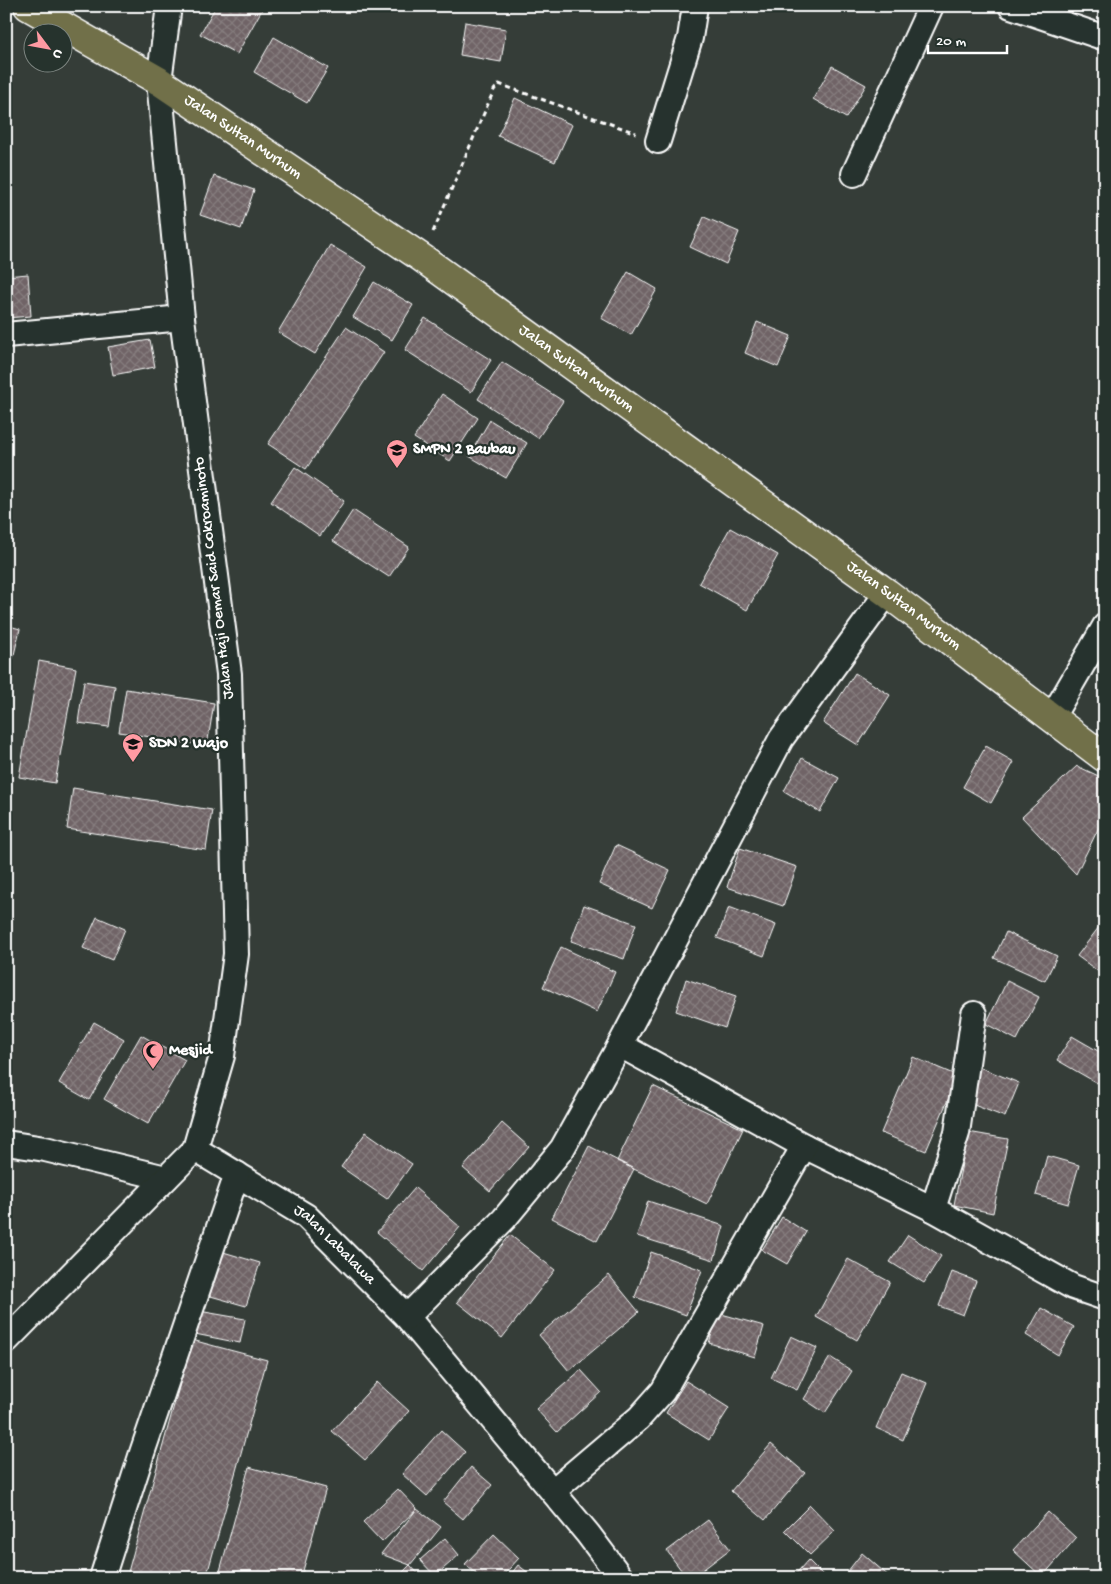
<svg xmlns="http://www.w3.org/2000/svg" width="1111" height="1584" viewBox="0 0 1111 1584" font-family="'Gochi Hand',sans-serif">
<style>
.building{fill:url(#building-cross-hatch);stroke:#fff}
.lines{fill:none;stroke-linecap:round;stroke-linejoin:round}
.minor-casing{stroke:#fff;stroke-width:28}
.trunk-casing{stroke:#fff;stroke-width:31}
.path{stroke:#fff;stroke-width:3;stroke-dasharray:5 4;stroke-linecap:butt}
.minor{stroke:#26332d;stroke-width:24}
.trunk{stroke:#71704a;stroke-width:28}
.labels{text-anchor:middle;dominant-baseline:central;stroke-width:4.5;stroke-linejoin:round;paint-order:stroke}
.street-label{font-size:16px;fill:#fff;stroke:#26332d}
.poi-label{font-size:16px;font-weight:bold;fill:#fff;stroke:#26332d;text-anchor:start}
</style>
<defs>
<pattern id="building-cross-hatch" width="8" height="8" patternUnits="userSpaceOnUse" patternTransform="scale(1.25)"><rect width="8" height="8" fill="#6f6466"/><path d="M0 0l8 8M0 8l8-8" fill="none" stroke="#857b7d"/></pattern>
</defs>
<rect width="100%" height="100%" fill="#353d38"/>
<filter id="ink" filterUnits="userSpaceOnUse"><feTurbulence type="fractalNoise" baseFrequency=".02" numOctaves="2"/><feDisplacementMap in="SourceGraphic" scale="10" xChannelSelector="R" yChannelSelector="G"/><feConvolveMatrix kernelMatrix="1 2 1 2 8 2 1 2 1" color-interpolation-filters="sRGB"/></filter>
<g filter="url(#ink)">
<path class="building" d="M 216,6 L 264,6 L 237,54 L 200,34 Z
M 465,22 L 506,29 L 501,62 L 460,55 Z
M 274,37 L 328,68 L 307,103 L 254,72 Z
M 832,66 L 866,85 L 846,118 L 813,99 Z
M 515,98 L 572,125 L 555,162 L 498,136 Z
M 214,176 L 254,190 L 241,229 L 200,215 Z
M 704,217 L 739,232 L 726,264 L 690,247 Z
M 330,245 L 367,267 L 315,354 L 278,332 Z
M 628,272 L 657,289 L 631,335 L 601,318 Z
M 28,274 L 31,316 L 6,318 L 6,276 Z
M 374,282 L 413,305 L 392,340 L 353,317 Z
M 425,318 L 491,360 L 471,392 L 405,350 Z
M 757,322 L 791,336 L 778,367 L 745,353 Z
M 346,327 L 384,352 L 306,469 L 268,444 Z
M 150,340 L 155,367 L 113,375 L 108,347 Z
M 502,362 L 563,401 L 538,438 L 478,399 Z
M 442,394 L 478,418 L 450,461 L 414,438 Z
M 490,420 L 527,443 L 506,478 L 469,456 Z
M 295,467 L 344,501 L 320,536 L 271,502 Z
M 353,510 L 409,547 L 389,577 L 333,541 Z
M 730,528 L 778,555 L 747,610 L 699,583 Z
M 6,625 L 20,629 L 13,659 L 6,657 Z
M 39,661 L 76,668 L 55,783 L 19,777 Z
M 855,673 L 890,695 L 858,745 L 823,723 Z
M 84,681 L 115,686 L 109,727 L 78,723 Z
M 126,689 L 214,703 L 207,746 L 119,732 Z
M 986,746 L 1014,762 L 991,803 L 963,787 Z
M 802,758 L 839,778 L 820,812 L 784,791 Z
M 1077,766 L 1105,779 L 1105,815 L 1076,874 L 1022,817 Z
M 73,788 L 212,810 L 206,850 L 67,829 Z
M 616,845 L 670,870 L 652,908 L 599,884 Z
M 740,848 L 797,867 L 783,906 L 727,887 Z
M 584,905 L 636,924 L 624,959 L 571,941 Z
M 729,907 L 776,925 L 764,956 L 717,938 Z
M 97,917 L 125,929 L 112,960 L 83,948 Z
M 1099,927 L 1105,931 L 1103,975 L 1077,956 Z
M 1006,932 L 1057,956 L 1045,981 L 994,958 Z
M 561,947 L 615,972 L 597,1012 L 543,987 Z
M 686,979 L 736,996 L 725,1028 L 676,1011 Z
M 1007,981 L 1039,997 L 1017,1040 L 986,1024 Z
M 94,1022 L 124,1039 L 89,1100 L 59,1083 Z
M 141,1035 L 185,1060 L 148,1124 L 104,1099 Z
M 1072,1036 L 1105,1055 L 1105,1070 L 1097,1083 L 1057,1060 Z
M 913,1057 L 958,1076 L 926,1151 L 881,1133 Z
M 979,1067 L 1019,1083 L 1005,1117 L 966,1102 Z
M 653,1086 L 743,1129 L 707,1204 L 617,1161 Z
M 502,1123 L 529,1147 L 490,1191 L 463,1168 Z
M 366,1132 L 412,1164 L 387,1199 L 341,1167 Z
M 968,1132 L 1008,1139 L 993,1213 L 954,1205 Z
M 589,1146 L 634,1169 L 597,1241 L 552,1218 Z
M 1047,1156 L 1079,1165 L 1068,1204 L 1036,1195 Z
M 415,1188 L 460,1227 L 423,1271 L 377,1232 Z
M 648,1201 L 724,1226 L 714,1260 L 637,1236 Z
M 782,1217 L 806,1232 L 787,1264 L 762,1250 Z
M 510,1235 L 555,1270 L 502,1338 L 457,1302 Z
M 908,1235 L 941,1256 L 924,1283 L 890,1262 Z
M 220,1251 L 260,1263 L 246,1306 L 207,1295 Z
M 651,1252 L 702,1270 L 686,1315 L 635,1297 Z
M 848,1259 L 890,1282 L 857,1340 L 816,1317 Z
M 952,1272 L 976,1281 L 963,1315 L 939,1306 Z
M 609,1275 L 639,1312 L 569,1371 L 539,1335 Z
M 1041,1308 L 1074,1327 L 1058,1355 L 1026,1335 Z
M 199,1311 L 245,1319 L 240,1343 L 195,1334 Z
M 718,1313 L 764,1326 L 755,1357 L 709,1343 Z
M 791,1336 L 817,1348 L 797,1390 L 771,1378 Z
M 192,1340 L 267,1360 L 206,1578 L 150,1578 L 128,1572 Z
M 830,1357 L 852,1371 L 825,1413 L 804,1399 Z
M 581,1370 L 601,1392 L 557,1432 L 536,1409 Z
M 901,1372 L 927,1383 L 903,1440 L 876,1428 Z
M 686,1381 L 729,1408 L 709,1440 L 666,1413 Z
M 377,1382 L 409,1411 L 365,1460 L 332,1431 Z
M 441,1430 L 465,1452 L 427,1496 L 402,1474 Z
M 771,1444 L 805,1473 L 765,1520 L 731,1491 Z
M 249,1467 L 326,1488 L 301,1578 L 218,1578 Z
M 471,1467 L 492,1485 L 463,1519 L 443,1502 Z
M 398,1489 L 417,1509 L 382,1542 L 363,1522 Z
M 810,1505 L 835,1531 L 810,1555 L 785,1530 Z
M 417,1509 L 441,1527 L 410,1565 L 381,1554 Z
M 1048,1512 L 1076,1538 L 1042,1577 L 1013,1550 Z
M 708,1520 L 730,1549 L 692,1578 L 687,1578 L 667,1551 Z
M 494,1534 L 519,1558 L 501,1578 L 480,1578 L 465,1564 Z
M 445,1538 L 459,1555 L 435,1576 L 420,1560 Z
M 862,1553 L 891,1578 L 846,1578 L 844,1576 Z
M 808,1560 L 826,1578 L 792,1578 Z
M 410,1565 L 422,1578 L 397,1578 Z
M 518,1565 L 535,1578 L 508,1578 Z"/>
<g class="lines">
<g class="minor-casing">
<g id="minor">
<path d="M 1011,6 L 1105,38"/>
<path d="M 658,141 L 690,38 L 695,6"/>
<path d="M 854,174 L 931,6"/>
<path d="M 6,335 L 182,318"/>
<path d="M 1052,717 L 1105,626"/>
<path d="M 620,1045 L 804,1146 L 933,1209 L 1073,1287 L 1105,1298"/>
<path d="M 6,1143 L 45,1149 L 166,1178"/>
<path id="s1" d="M 195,1149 L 306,1216 L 407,1317 L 588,1534 L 621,1578"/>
<path d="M 933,1209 L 957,1133 L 974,1014"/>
<path d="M 407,1317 L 504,1219 L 562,1149 L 620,1045 L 781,739 L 887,593"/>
<path d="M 6,1341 L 195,1149 L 222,1056 L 236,954 L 229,674 L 182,318 L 159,81 L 169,6"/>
<path d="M 553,1491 L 639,1418 L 663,1391 L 804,1146"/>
<path d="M 102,1578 L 142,1453 L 237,1174"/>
</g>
</g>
<g class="trunk-casing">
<g id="trunk">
<path id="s2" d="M 28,6 L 159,81 L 422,258 L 887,593 L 1105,758"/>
</g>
</g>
<path class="path" d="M 433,232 L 494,90 L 499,84 L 636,133"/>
<use href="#minor" class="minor"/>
<use href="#trunk" class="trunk"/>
</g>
</g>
<defs>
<g id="school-pin" transform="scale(1.125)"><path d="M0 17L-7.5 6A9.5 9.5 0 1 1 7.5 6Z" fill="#ff9aa2" stroke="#26332d"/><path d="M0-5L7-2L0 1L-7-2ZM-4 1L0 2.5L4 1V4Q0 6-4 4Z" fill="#111"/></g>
<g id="mosque-pin" transform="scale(1.125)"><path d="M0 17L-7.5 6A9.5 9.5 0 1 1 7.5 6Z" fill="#ff9aa2" stroke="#26332d"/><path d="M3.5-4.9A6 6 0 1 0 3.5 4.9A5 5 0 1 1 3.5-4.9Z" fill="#111"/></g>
</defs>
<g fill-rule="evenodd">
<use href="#school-pin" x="397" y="450"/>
<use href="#school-pin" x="133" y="744"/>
<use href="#mosque-pin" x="153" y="1051"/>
</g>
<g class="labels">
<g class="street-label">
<text stroke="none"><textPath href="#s2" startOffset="252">Jalan Sultan Murhum</textPath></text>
<text stroke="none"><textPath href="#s2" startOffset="658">Jalan Sultan Murhum</textPath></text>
<text transform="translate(215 578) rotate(-97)">Jalan Haji Oemar Said Cokroaminoto</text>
<text stroke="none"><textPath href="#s2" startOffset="1062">Jalan Sultan Murhum</textPath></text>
<text stroke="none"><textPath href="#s1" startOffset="170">Jalan Labalawa</textPath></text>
</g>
<g class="poi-label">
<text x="413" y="450">SMPN 2 Baubau</text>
<text x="149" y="744">SDN 2 Wajo</text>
<text x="169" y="1051">Mesjid</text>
</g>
</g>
<rect width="1111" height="1584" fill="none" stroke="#26332d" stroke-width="25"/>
<rect x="12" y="12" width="1086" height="1559" fill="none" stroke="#fff" stroke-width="2" filter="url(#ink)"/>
<g transform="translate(48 48) rotate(122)"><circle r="24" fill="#26332d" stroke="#7d8581"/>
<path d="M0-4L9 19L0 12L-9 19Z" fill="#ff9aa2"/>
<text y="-8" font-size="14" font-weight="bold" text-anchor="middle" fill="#ffffff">U</text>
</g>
<path d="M928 45v8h79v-8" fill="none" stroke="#ffffff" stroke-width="2.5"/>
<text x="936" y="45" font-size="15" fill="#ffffff" stroke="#26332d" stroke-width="4" paint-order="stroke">20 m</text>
</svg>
